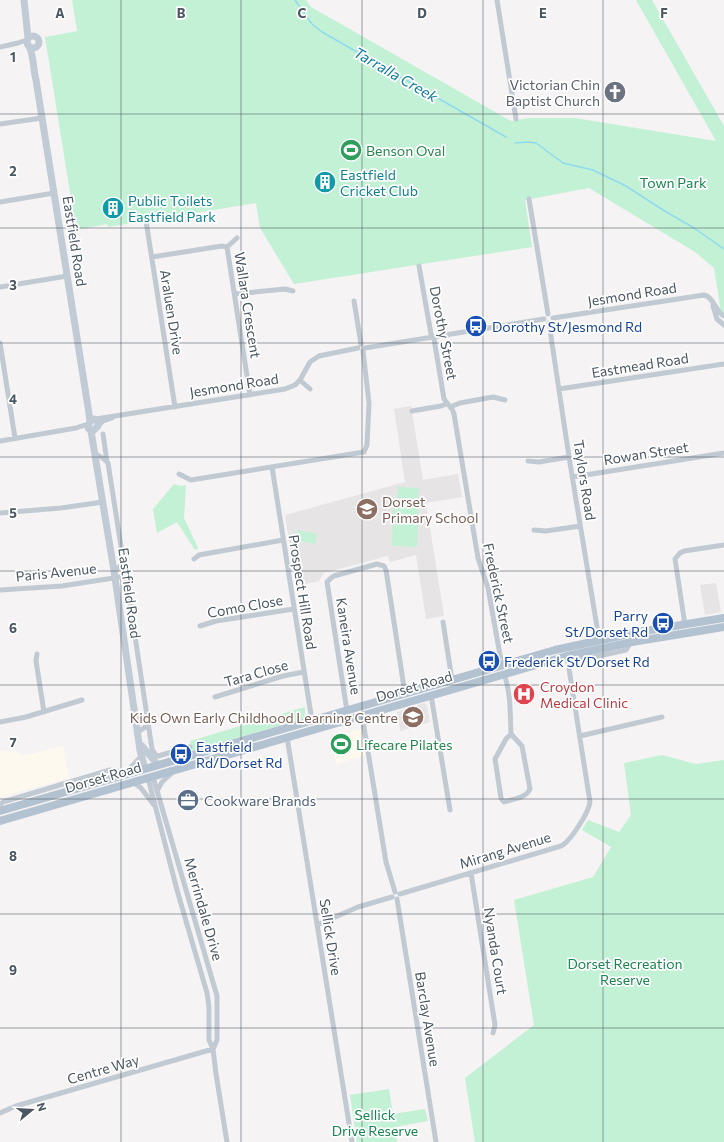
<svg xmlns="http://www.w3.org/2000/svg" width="724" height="1142" viewBox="0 0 724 1142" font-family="Commissioner,sans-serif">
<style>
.commercial{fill:#fdf9ef}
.education{fill:#e6e4e5}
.green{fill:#c3f1d5}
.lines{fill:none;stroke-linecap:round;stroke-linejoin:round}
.stream{stroke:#90daee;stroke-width:1.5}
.street{stroke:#c1cad2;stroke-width:5}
.secondary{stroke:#c1cbd6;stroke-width:7}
.primary{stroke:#b3c2d1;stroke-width:8}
.grid{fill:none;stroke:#4a5661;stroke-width:1;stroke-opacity:0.55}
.labels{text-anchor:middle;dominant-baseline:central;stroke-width:3.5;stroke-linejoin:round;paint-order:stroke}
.worship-label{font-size:14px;fill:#5b616d;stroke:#fff;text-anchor:end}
.leisure-label{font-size:14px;fill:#27864d;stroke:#fff;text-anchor:start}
.culture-label{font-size:14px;fill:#0d838f;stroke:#fff;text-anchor:start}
.park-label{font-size:14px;fill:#17864f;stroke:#fff}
.street-label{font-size:14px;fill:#4a5661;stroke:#fff}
.transit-label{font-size:14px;fill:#164399;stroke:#fff;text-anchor:start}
.education-label{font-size:14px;fill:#785e54;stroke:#fff;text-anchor:start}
.health-label{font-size:14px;fill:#be3a42;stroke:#fff;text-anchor:start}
.service-label{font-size:14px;fill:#4e5e75;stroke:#fff;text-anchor:start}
.water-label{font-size:15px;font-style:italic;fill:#0c7c9b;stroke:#fff}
.grid-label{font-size:13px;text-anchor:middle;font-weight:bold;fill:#4a5661;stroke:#fff;stroke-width:3.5;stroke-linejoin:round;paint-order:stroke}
</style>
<rect width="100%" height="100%" fill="#f5f3f3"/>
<path class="commercial" d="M 362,729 L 366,755 L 336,764 L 332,737 Z
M 63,746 L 69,778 L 0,797 L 0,752 L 13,750 L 21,755 L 26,755 Z"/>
<path class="education" d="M 411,406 L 423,480 L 458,474 L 462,497 L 426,503 L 444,616 L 426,619 L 416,555 L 390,562 L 388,556 L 324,573 L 319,581 L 296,586 L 285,515 L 405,482 L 394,409 Z
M 716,583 L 721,612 L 705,615 L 700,585 Z
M 424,703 L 427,705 L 430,722 L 400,731 L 397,712 Z"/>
<path class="green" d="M 72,0 L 306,0 L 311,7 L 511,121 L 529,118 L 575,118 L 716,141 L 636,0 L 652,0 L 724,126 L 724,313 L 721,312 L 714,268 L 695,252 L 589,188 L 525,200 L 532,247 L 294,284 L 260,228 L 256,203 L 108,227 L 107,224 L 76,230 L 45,37 L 77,31 Z
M 174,484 L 181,486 L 186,485 L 184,518 L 198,548 L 195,550 L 177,522 L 157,533 L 153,509 Z
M 398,487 L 419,488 L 418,499 L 397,498 Z
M 393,501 L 419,502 L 417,547 L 392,546 Z
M 297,530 L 317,534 L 315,544 L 295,540 Z
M 305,707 L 305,718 L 192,751 L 190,741 Z
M 662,755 L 696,764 L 724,760 L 724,1142 L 475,1142 L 465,1078 L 534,1025 L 514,900 L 593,877 L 611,847 L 582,830 L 588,820 L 619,832 L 631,815 L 624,763 Z
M 389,1089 L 393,1114 L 425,1109 L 428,1121 L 395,1127 L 397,1142 L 357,1142 L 350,1095 Z"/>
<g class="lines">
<path class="stream" d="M 295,0 L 312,24 L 322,32 L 506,137
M 515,143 L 528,142 L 536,143 L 563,163 L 593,170 L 626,186 L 663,210 L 694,228 L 724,249"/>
<path class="street" d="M 497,0 L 516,119
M 0,47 L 18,43 L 27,40
M 0,124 L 42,118
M 529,199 L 548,314
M 0,202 L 54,193
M 146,221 L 175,407
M 227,247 L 237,238
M 152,257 L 222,246 L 227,247 L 250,395
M 419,266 L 431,334 L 434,339 L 444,399 L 452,409 L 454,414 L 478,558 L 488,588 L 502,666
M 0,287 L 67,276
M 235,294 L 285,289 L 293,291
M 354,301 L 361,344
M 713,306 L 717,319 L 724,325
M 553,318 L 704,295 C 714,297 715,311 724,316
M 549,323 L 569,457 L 599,639
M 0,343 L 15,438
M 365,348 L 544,319
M 300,380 L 310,389
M 559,389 L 724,364
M 450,407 L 460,403 L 493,397 L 505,400
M 412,411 L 441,406 L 446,404
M 96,419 L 285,389 L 295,385 L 300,380 L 310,362 L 319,356 L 358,348
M 98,426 L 103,421 L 112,418
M 103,434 L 107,462
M 0,441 L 76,428 L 88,424
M 96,454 L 104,459 L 108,463 L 123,559 C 123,565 119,568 114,571
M 528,461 L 539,462 L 569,457
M 272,467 L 312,721
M 179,474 L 191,480 L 364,452 L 367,445 L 369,403 L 363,351
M 573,477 L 724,453
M 0,513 L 61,508 L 103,502
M 534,530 L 546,531 L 580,526
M 194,559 L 199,555 L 283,540
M 0,590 L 62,586 L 120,577 L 125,578 L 127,583 L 152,749 L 155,754 L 158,756 L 190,747
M 443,622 L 452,680
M 685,625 L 675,559 L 680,553 L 684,551 L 724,545
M 200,626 L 216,621 L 294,609
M 577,653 L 581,658 L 585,659 L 626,650 L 631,642
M 37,654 L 36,661 L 44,712
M 504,674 C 511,693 510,713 511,734 L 522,746 L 530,789 C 526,798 513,799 504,802 L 501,798 L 495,759 L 506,739 L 511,734
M 431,695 L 450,810
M 215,697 L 283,676 L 304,672
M 347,711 L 327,582 L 331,578 L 334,576 L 377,564 L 384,566 L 386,570 L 405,694
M 362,715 L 386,862 L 395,892
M 0,722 L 26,717 L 82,700
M 138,732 L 148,725
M 580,736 L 662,717
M 287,737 L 352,1142
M 153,777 L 217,996 L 217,1040 L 213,1049
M 148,778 L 177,890 L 207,993 L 209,1007 L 209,1040 L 213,1049 L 216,1074 L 227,1142
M 133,782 L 141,788 L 154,805
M 157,791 L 162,782 L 173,772
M 0,805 L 3,802 L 110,770 L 121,772 L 123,776
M 471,873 L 495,1025 L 493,1033
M 400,894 L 561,846 C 570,842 589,812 590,802 L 567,656
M 397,899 L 436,1142
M 317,925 L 358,907 L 392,897
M 0,1113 L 16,1106 L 213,1049"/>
<path class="secondary" d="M 24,0 L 28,38
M27 42a6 6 0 1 1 12 0a6 6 0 1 1-12 0Z
M 29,46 C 34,56 33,69 36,80 L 88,407 L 90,421 L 88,428 L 91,431 L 93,431 L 98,426 L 98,421 L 94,419 L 90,421
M 91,431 L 114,571 L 140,750 L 145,769
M 142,746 L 158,765
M 125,775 L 142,757"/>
<path class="primary" d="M 0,811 L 555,650 L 638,632 L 724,618
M 0,821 L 567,656 L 632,642 L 724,627"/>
</g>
<path class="grid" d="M 121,0 L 121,1142M 241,0 L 241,1142M 362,0 L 362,1142M 483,0 L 483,1142M 603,0 L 603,1142M 0,114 L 724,114M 0,228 L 724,228M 0,343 L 724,343M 0,457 L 724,457M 0,571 L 724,571M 0,685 L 724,685M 0,799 L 724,799M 0,914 L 724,914M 0,1028 L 724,1028"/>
<defs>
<g id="church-disc" transform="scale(1.15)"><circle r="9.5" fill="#6b7280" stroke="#fff"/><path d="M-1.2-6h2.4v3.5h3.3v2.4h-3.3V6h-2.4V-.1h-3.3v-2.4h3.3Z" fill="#fff"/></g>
<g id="stadium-disc" transform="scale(1.15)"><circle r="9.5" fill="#2e9e5b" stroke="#fff"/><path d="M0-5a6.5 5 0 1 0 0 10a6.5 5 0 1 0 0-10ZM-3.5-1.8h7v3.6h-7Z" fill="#fff"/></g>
<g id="building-disc" transform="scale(1.15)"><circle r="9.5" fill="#0f9aa8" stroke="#fff"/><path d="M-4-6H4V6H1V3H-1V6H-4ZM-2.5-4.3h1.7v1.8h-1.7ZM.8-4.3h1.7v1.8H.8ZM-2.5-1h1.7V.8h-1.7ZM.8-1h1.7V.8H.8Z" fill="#fff"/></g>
<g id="bus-disc" transform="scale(1.15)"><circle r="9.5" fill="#1a4fb4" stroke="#fff"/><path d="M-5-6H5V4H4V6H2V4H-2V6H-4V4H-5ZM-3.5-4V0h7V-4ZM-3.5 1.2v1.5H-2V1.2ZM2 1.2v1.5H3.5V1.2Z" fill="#fff"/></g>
<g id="school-disc" transform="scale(1.15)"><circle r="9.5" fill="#8d6e63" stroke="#fff"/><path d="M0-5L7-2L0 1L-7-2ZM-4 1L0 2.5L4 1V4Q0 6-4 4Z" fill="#fff"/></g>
<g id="hospital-disc" transform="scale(1.15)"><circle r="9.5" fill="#e0444e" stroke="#fff"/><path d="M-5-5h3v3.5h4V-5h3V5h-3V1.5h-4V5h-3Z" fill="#fff"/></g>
<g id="office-disc" transform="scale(1.15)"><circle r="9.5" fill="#5c6f8a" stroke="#fff"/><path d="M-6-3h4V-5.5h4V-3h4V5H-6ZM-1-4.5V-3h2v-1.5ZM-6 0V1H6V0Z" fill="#fff"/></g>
</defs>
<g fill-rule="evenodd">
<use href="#church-disc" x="615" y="92"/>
<use href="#stadium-disc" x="351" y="150"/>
<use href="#building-disc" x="325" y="182"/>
<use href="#building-disc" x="113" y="208"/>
<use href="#bus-disc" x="476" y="326"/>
<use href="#school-disc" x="367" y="509"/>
<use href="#bus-disc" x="663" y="623"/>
<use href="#bus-disc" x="489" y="661"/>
<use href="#hospital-disc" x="524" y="694"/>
<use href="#school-disc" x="413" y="717"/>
<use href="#stadium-disc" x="341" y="744"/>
<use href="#bus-disc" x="181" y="754"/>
<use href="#office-disc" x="188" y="800"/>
</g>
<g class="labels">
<g class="worship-label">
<text x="600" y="84">Victorian Chin<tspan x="600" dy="16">Baptist Church</tspan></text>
</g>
<g class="leisure-label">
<text x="366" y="150">Benson Oval</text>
<text x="356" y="744">Lifecare Pilates</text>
</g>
<g class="culture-label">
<text x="340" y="174">Eastfield<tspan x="340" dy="16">Cricket Club</tspan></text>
<text x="128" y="200">Public Toilets<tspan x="128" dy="16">Eastfield Park</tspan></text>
</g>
<g class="park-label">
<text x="673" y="182">Town Park</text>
<text x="625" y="963">Dorset Recreation<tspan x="625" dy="16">Reserve</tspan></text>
<text x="375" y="1114">Sellick<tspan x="375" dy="16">Drive Reserve</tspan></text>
</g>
<g class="street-label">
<text transform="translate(75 241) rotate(81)">Eastfield Road</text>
<text transform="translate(632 294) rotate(-9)">Jesmond Road</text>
<text transform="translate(248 305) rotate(81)">Wallara Crescent</text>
<text transform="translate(172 312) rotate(81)">Araluen Drive</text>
<text transform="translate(444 333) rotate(79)">Dorothy Street</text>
<text transform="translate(640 365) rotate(-9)">Eastmead Road</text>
<text transform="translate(234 385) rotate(-9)">Jesmond Road</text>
<text transform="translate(646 453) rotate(-9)">Rowan Street</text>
<text transform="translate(585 480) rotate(81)">Taylors Road</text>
<text transform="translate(56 572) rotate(-6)">Paris Avenue</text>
<text transform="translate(303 592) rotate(81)">Prospect Hill Road</text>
<text transform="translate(130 593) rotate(82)">Eastfield Road</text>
<text transform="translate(499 593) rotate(78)">Frederick Street</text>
<text transform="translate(245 606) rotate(-10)">Como Close</text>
<text transform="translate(349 646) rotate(81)">Kaneira Avenue</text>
<text transform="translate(256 673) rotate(-16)">Tara Close</text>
<text transform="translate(414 686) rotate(-16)">Dorset Road</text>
<text transform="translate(103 777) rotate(-16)">Dorset Road</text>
<text transform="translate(505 850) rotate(-17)">Mirang Avenue</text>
<text transform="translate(204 909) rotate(74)">Merrindale Drive</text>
<text transform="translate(331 937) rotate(81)">Sellick Drive</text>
<text transform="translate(496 951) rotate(81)">Nyanda Court</text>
<text transform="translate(428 1019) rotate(81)">Barclay Avenue</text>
<text transform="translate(103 1069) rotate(-16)">Centre Way</text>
</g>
<g class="transit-label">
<text x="492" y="326">Dorothy St/Jesmond Rd</text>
<text x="648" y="615" text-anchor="end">Parry<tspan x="648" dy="16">St/Dorset Rd</tspan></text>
<text x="504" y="661">Frederick St/Dorset Rd</text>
<text x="196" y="746">Eastfield<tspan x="196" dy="16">Rd/Dorset Rd</tspan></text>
</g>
<g class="education-label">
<text x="382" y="501">Dorset<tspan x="382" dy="16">Primary School</tspan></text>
<text x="398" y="717" text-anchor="end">Kids Own Early Childhood Learning Centre</text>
</g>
<g class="health-label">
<text x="540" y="686">Croydon<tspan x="540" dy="16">Medical Clinic</tspan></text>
</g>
<g class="service-label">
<text x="204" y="800">Cookware Brands</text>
</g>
<g class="water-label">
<text transform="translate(396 74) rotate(30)">Tarralla Creek</text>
</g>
</g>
<g class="grid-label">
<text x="60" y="18">A</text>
<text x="181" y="18">B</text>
<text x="302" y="18">C</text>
<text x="422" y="18">D</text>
<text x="543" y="18">E</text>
<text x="664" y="18">F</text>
<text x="13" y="62">1</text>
<text x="13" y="176">2</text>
<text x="13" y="290">3</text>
<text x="13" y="404">4</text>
<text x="13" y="518">5</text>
<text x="13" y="633">6</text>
<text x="13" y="747">7</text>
<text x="13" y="861">8</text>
<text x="13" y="975">9</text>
</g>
<g transform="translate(32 1110) rotate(72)" stroke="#ffffff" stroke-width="3" paint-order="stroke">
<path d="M0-3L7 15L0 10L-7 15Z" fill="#4a5661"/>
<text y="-6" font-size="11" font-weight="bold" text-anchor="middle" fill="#4a5661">N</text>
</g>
</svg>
